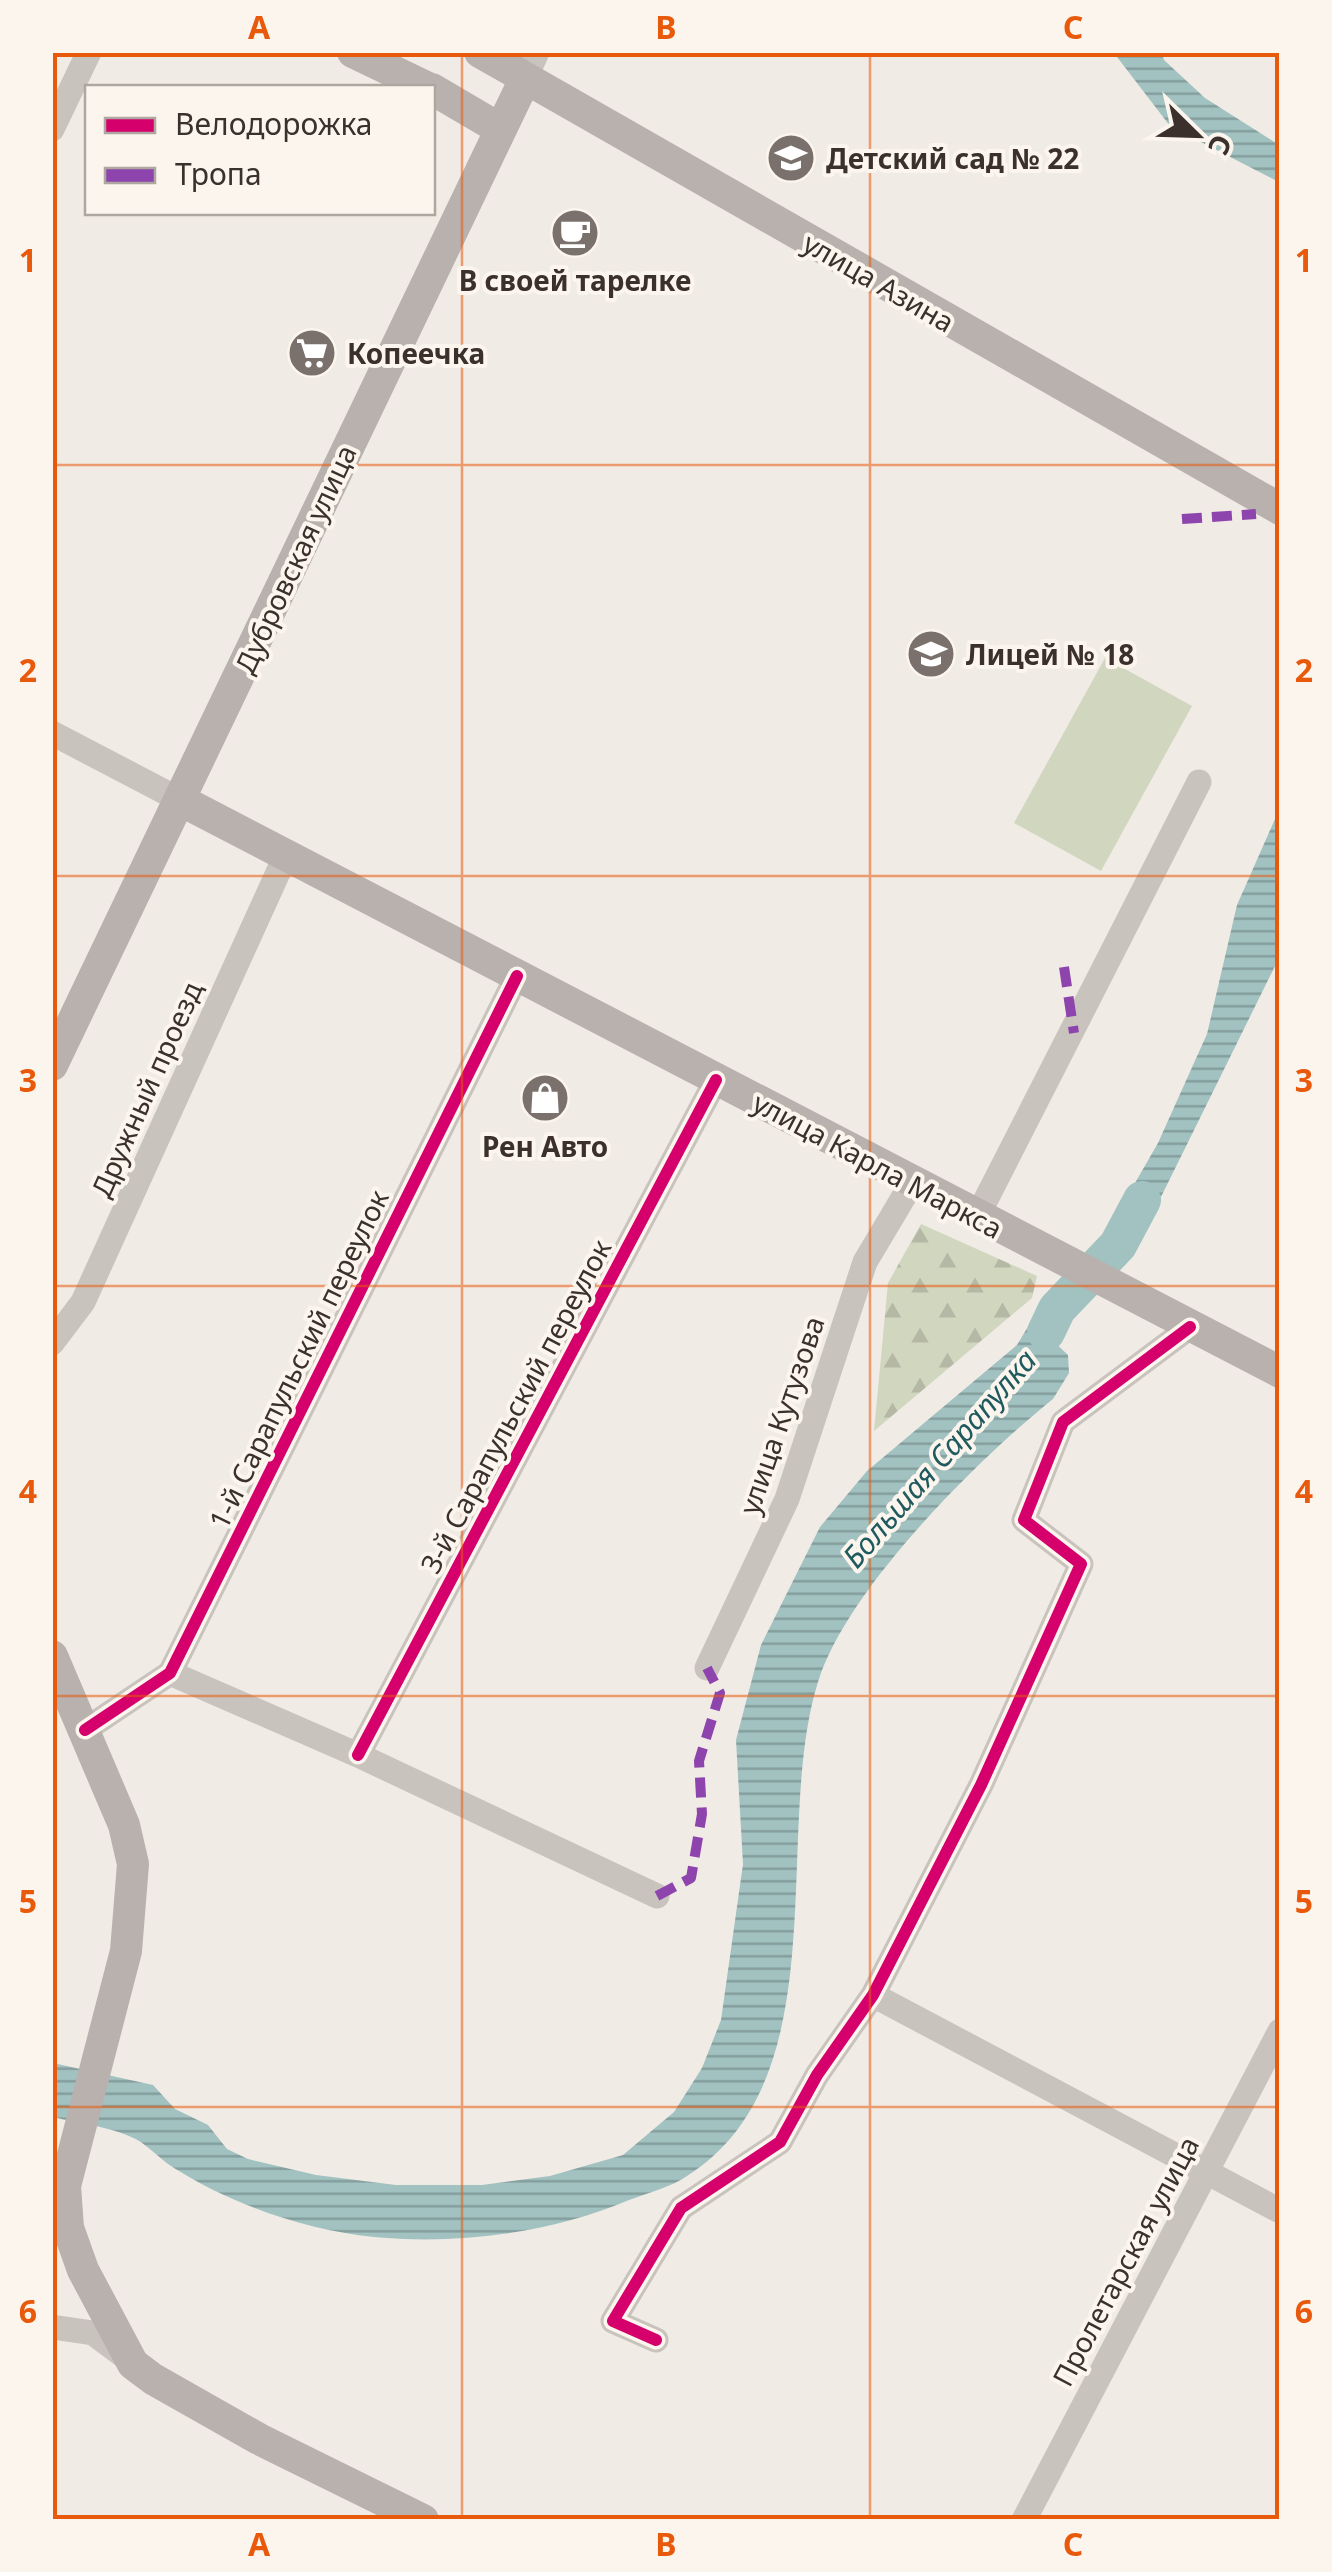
<svg xmlns="http://www.w3.org/2000/svg" width="1332" height="2572" viewBox="0 0 1332 2572" font-family="'Noto Sans',sans-serif">
<style>
.forest{fill:url(#forest-firs)}
.pitch{fill:#d1d6bf}
.water{fill:url(#water-rules)}
.lines{fill:none;stroke-linecap:round;stroke-linejoin:round}
.river{stroke:#a1c2c1;stroke-width:38}
.minor{stroke:#c9c3be;stroke-width:25}
.major{stroke:#b8b1ad;stroke-width:32}
.quiet{stroke:#8e44ad;stroke-width:10;stroke-dasharray:20 10;stroke-linecap:butt}
.cycleway-casing{stroke:#fbf5ee;stroke-width:19}
.cycleway{stroke:#d6006c;stroke-width:12}
.grid{fill:none;stroke:#e8590c;stroke-width:2.5;stroke-opacity:0.55}
.labels{text-anchor:middle;dominant-baseline:central;stroke-width:8;stroke-linejoin:round;paint-order:stroke}
.poi-label{font-size:28px;font-weight:bold;fill:#3b302b;stroke:#fbf5ee;text-anchor:start}
.street-label{font-size:28px;fill:#3b302b;stroke:#fbf5ee}
.water-label{font-size:30px;font-style:italic;fill:#1f5a5e;stroke:#fbf5ee}
.neatline{fill:none;stroke:#e8590c;stroke-width:4}
.grid-label{font-size:32px;text-anchor:middle;font-weight:bold;fill:#e8590c}
</style>
<defs>
<pattern id="forest-firs" width="22" height="20" patternUnits="userSpaceOnUse" patternTransform="scale(2.5)"><rect width="22" height="20" fill="#d1d6bf"/><path d="M5 1l3.5 6h-7zM16 11l3.5 6h-7z" fill="#b4b8a4"/></pattern>
<pattern id="water-rules" width="6" height="5" patternUnits="userSpaceOnUse" patternTransform="scale(2.5)"><rect width="6" height="5" fill="#a1c2c1"/><path d="M0 2.5h6" fill="none" stroke="#849e9d"/></pattern>
</defs>
<rect width="100%" height="100%" fill="#f0ebe5"/>
<path class="forest" d="M 921,1224 L 1037,1276 L 1032,1298 L 874,1431 L 888,1283 Z"/>
<path class="pitch" d="M 1105,658 L 1192,706 L 1101,871 L 1014,823 Z"/>
<path class="water" d="M 1114,53 L 1162,53 L 1164,60 L 1205,98 L 1279,145 L 1279,182 L 1170,126 Z
M 1279,810 L 1276,964 L 1159,1201 L 1129,1250 L 1104,1237 L 1158,1143 L 1207,1034 L 1237,905 Z
M 1062,1287 L 1078,1294 L 1051,1339 L 1068,1355 L 1069,1373 L 1053,1399 C 978,1459 846,1590 818,1682 C 771,1832 841,2078 687,2176 C 671,2187 648,2193 629,2200 C 551,2233 458,2245 374,2237 C 305,2230 233,2205 174,2168 C 159,2159 146,2142 129,2136 C 106,2126 77,2123 53,2117 L 53,2063 L 153,2085 L 175,2109 L 208,2125 L 227,2149 L 248,2159 L 316,2175 L 396,2185 L 482,2185 L 550,2176 L 623,2155 L 674,2112 L 702,2068 L 721,2020 L 743,1864 L 736,1740 L 761,1645 L 820,1527 L 867,1471 L 1017,1345 L 1035,1315 Z"/>
<g class="lines">
<path class="river" d="M 1046,1332 L 1057,1309 L 1118,1245 L 1142,1200"/>
<path class="minor" d="M 525,79 L 537,52
M 52,129 L 89,52
M 52,733 L 180,800
M 977,1217 L 1199,782
M 52,1343 L 83,1302 L 286,855
M 707,1668 L 787,1499 L 865,1262 L 912,1183
M 170,1673 L 358,1755 L 657,1896
M 85,1730 L 170,1673 L 517,976
M 358,1755 L 716,1080
M 873,1995 L 1280,2211
M 52,2327 L 93,2333 L 128,2359
M 656,2340 L 613,2321 L 681,2208 L 780,2142 L 817,2075 L 873,1995 L 981,1785 L 1081,1564 L 1024,1520 L 1063,1422 L 1190,1327
M 1024,2520 L 1280,2031"/>
<path class="major" d="M 353,52 L 428,88
M 480,52 L 1280,509
M 432,89 L 500,129
M 180,800 L 1280,1372
M 52,1065 L 525,79
M 52,1656 L 124,1825 L 133,1864 L 126,1951 L 65,2186 L 68,2228 L 83,2270 L 133,2364 L 153,2379 L 259,2439 L 423,2520"/>
<path class="quiet" d="M 1182,519 L 1256,514
M 1064,967 L 1074,1033
M 657,1896 L 691,1878 L 702,1814 L 699,1761 L 720,1693 L 707,1668"/>
<g class="cycleway-casing">
<path id="cycleway" d="M 85,1730 L 170,1673 L 517,976
M 358,1755 L 716,1080
M 656,2340 L 613,2321 L 681,2208 L 780,2142 L 817,2075 L 873,1995 L 981,1785 L 1081,1564 L 1024,1520 L 1063,1422 L 1190,1327"/>
</g>
<use href="#cycleway" class="cycleway"/>
</g>
<path class="grid" d="M 462,52 L 462,2520M 870,52 L 870,2520M 52,465 L 1280,465M 52,876 L 1280,876M 52,1286 L 1280,1286M 52,1696 L 1280,1696M 52,2107 L 1280,2107"/>
<defs>
<g id="school-disc" transform="scale(2.5)"><circle r="9.5" fill="#7a716c" stroke="#fbf5ee"/><path d="M0-5L7-2L0 1L-7-2ZM-4 1L0 2.5L4 1V4Q0 6-4 4Z" fill="#fff"/></g>
<g id="cafe-disc" transform="scale(2.5)"><circle r="9.5" fill="#7a716c" stroke="#fbf5ee"/><path d="M-5.5-4.5H6V0H3Q3 3.5 0 3.5H-2.5Q-5.5 3.5-5.5 0ZM3-3.2v2h1.7v-2ZM-6 4.5H4V6H-6Z" fill="#fff"/></g>
<g id="supermarket-disc" transform="scale(2.5)"><circle r="9.5" fill="#7a716c" stroke="#fbf5ee"/><path d="M-6-5.5h2.5l.6 2H6L4.5 2H-2.5L-4.4-4H-6ZM-1.5 3.2a1.3 1.3 0 1 0 .1 0ZM3 3.2a1.3 1.3 0 1 0 .1 0Z" fill="#fff"/></g>
<g id="shop-disc" transform="scale(2.5)"><circle r="9.5" fill="#7a716c" stroke="#fbf5ee"/><path d="M-5-2.5h2.3a2.7 3.5 0 0 1 5.4 0H5L5.5 6h-11ZM-1.5-2.5h3a1.5 2.3 0 0 0-3 0Z" fill="#fff"/></g>
</defs>
<g fill-rule="evenodd">
<use href="#school-disc" x="791" y="158"/>
<use href="#cafe-disc" x="575" y="233"/>
<use href="#supermarket-disc" x="312" y="353"/>
<use href="#school-disc" x="931" y="654"/>
<use href="#shop-disc" x="545" y="1098"/>
</g>
<g class="labels">
<g class="poi-label">
<text x="826" y="158">Детский сад № 22</text>
<text x="575" y="280" text-anchor="middle">В своей тарелке</text>
<text x="347" y="353">Копеечка</text>
<text x="966" y="654">Лицей № 18</text>
<text x="545" y="1146" text-anchor="middle">Рен Авто</text>
</g>
<g class="street-label">
<text transform="translate(879 282) rotate(30)">улица Азина</text>
<text transform="translate(295 559) rotate(-65)">Дубровская улица</text>
<text transform="translate(146 1089) rotate(-66)">Дружный проезд</text>
<text transform="translate(878 1165) rotate(28)">улица Карла Маркса</text>
<text transform="translate(298 1359) rotate(-64)">1-й Сарапульский переулок</text>
<text transform="translate(515 1406) rotate(-62)">3-й Сарапульский переулок</text>
<text transform="translate(781 1415) rotate(-71)">улица Кутузова</text>
<text transform="translate(1125 2261) rotate(-62)">Пролетарская улица</text>
</g>
<g class="water-label">
<text transform="translate(939 1458) rotate(-49)">Большая Сарапулка</text>
</g>
</g>
<rect width="1332" height="2572" fill="none" stroke="#fbf5ee" stroke-width="110"/>
<rect x="85" y="85" width="350" height="130" fill="#fbf5ee" stroke="#aea6a0" stroke-width="2.5"/>
<rect x="105" y="118" width="50" height="15" fill="#d6006c" stroke="#aea6a0" stroke-width="2.5"/>
<text x="175" y="135" font-size="30" fill="#3b302b">Велодорожка</text>
<rect x="105" y="168" width="50" height="15" fill="#8e44ad" stroke="#aea6a0" stroke-width="2.5"/>
<text x="175" y="185" font-size="30" fill="#3b302b">Тропа</text>
<g transform="translate(1197 135) rotate(113)" stroke="#fbf5ee" stroke-width="8" paint-order="stroke">
<path d="M0-8L18 38L0 25L-18 38Z" fill="#3b302b"/>
<text y="-15" font-size="28" font-weight="bold" text-anchor="middle" fill="#3b302b">С</text>
</g>
<rect x="55" y="55" width="1222" height="2462" class="neatline"/>
<g class="grid-label">
<text x="259" y="39">A</text>
<text x="666" y="39">B</text>
<text x="1073" y="39">C</text>
<text x="28" y="272">1</text>
<text x="1304" y="272">1</text>
<text x="28" y="682">2</text>
<text x="1304" y="682">2</text>
<text x="28" y="1092">3</text>
<text x="1304" y="1092">3</text>
<text x="28" y="1503">4</text>
<text x="1304" y="1503">4</text>
<text x="28" y="1913">5</text>
<text x="1304" y="1913">5</text>
<text x="28" y="2323">6</text>
<text x="1304" y="2323">6</text>
<text x="259" y="2556">A</text>
<text x="666" y="2556">B</text>
<text x="1073" y="2556">C</text>
</g>
</svg>
